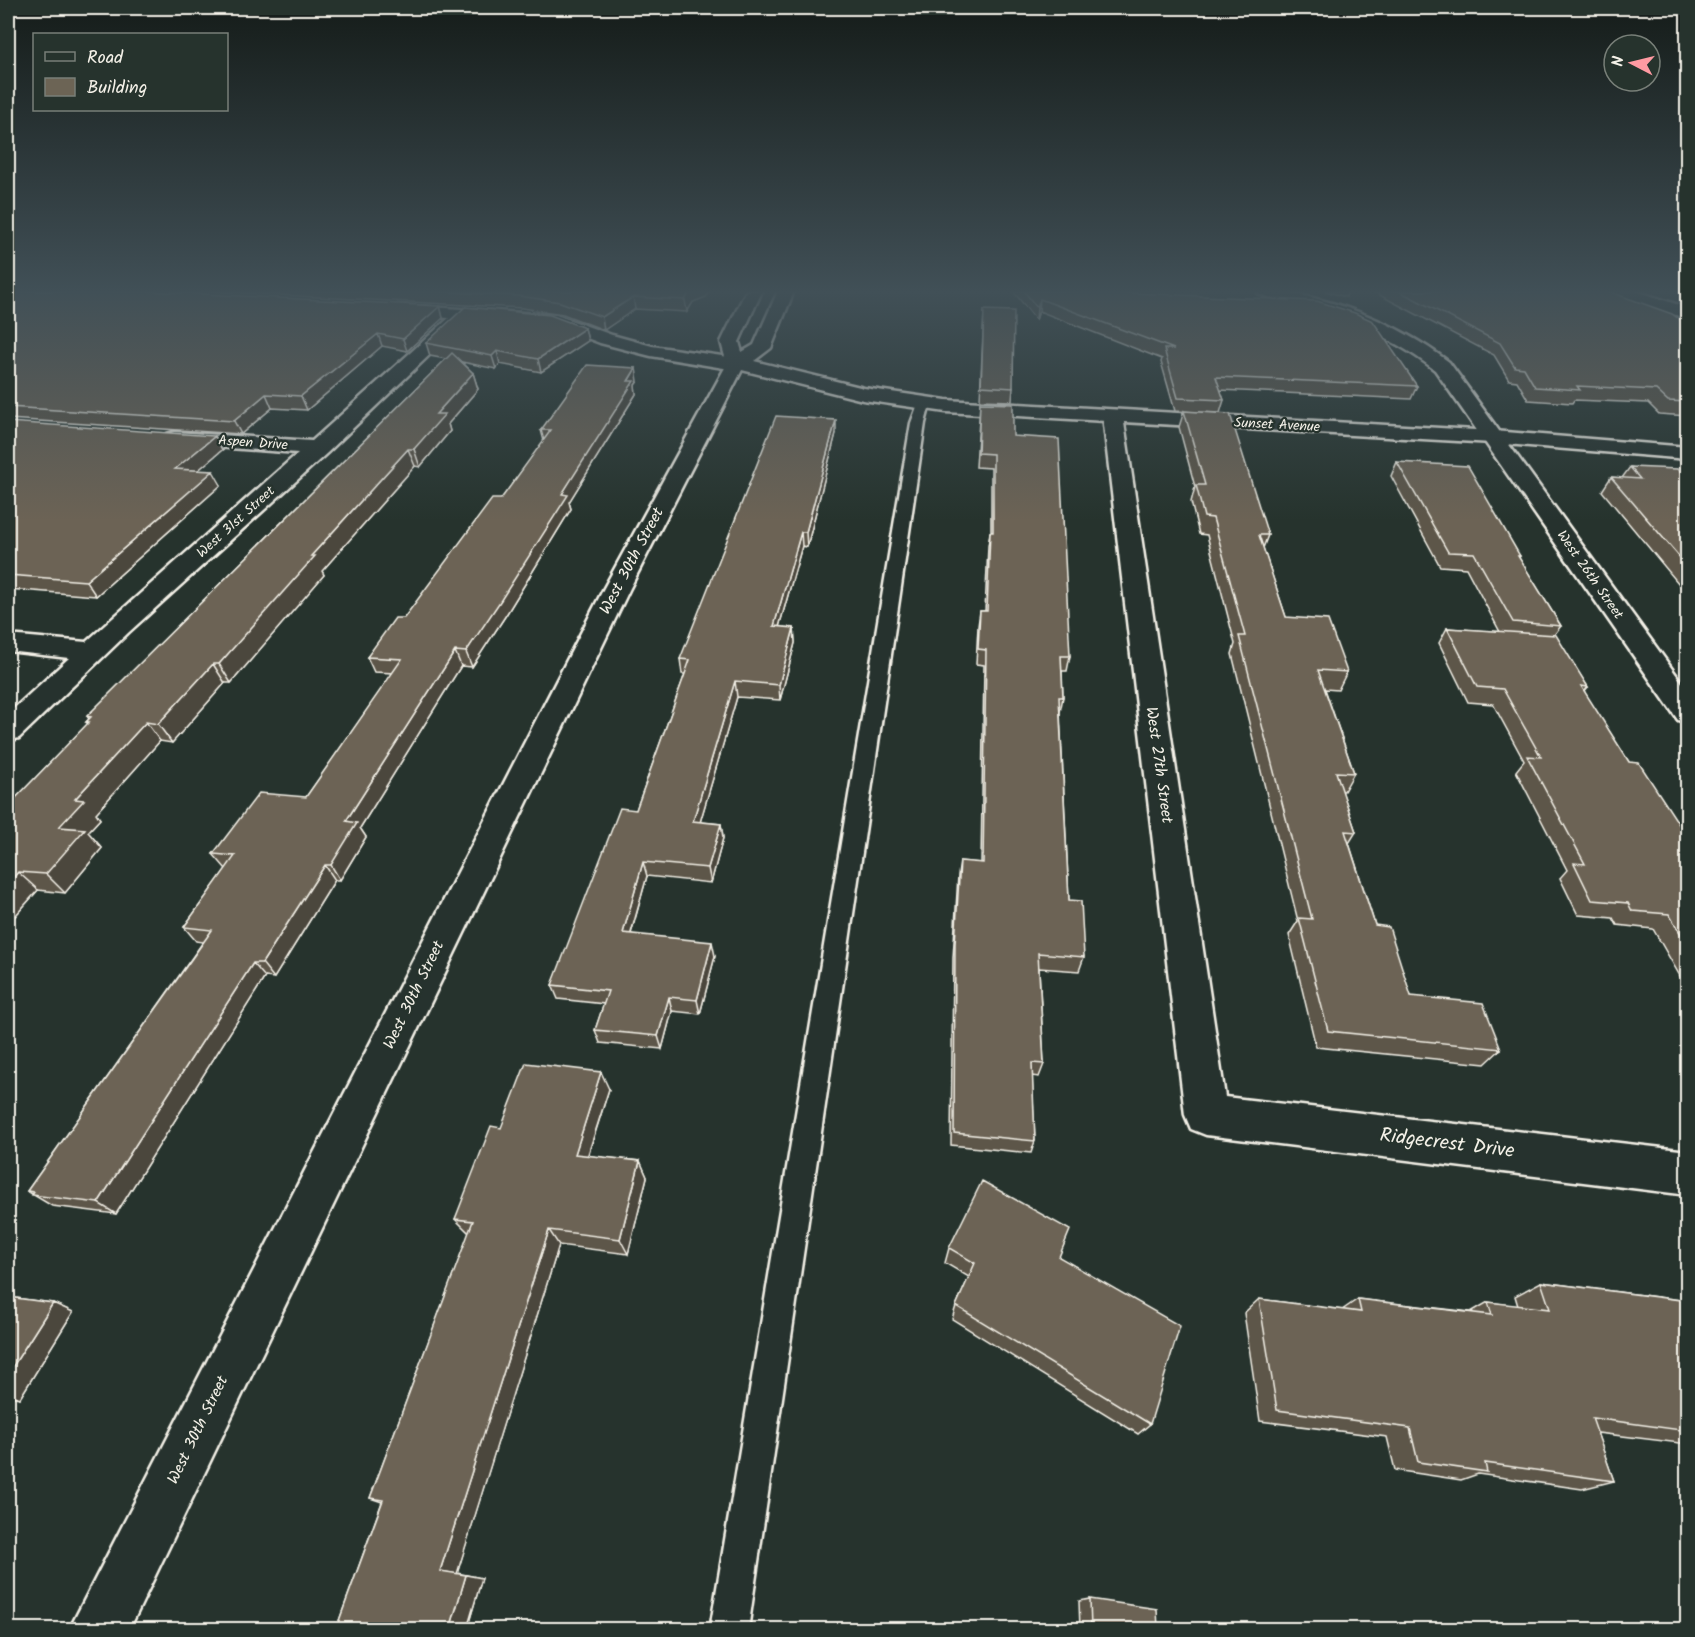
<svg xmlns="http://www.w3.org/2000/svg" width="1695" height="1637" viewBox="0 0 1695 1637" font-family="Kalam,sans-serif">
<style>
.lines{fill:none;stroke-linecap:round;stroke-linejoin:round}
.lane-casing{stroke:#f4f1e8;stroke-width:5}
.street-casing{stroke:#f4f1e8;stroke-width:5}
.secondary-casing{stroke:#f4f1e8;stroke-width:5}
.lane{fill:#26332d;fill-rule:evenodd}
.street{fill:#26332d;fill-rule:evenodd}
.secondary{fill:#26332d;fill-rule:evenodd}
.wall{fill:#5d5649;stroke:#f4f1e8;stroke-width:1.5}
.shaded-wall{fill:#4c463c;stroke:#f4f1e8;stroke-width:1.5}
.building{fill:#6c6455;stroke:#f4f1e8;stroke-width:1.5}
.labels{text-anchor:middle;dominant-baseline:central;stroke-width:4.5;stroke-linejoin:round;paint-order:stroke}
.far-street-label{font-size:14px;fill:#f4f1e8;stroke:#26332d}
.street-label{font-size:16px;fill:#f4f1e8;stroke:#26332d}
.near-street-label{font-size:20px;fill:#f4f1e8;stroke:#26332d}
</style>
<rect width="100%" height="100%" fill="#26332d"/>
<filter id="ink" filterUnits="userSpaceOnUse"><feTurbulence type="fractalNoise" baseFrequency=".0167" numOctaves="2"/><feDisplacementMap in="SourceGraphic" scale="12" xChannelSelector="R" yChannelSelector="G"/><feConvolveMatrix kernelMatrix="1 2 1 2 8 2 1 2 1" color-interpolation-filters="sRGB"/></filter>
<g filter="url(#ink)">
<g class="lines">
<g class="lane-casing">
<path id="lane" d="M 924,400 L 930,404 L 925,423 L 748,1630 L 710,1630 L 911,423 L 918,404 Z"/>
</g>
<g class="street-casing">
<path id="street" d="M 1257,291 C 1321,291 1398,323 1449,362 L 1688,691 L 1688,723 L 1678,720 L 1435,370 C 1383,328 1322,313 1259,294 Z
M 1610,291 L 1636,291 L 1688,308 L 1688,319 L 1612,294 Z
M 397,305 L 556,315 L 612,335 L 652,346 L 736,358 L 745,364 L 736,370 L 651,356 L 600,343 L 553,325 L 467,319 L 327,453 L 129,632 L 19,738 L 8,741 L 8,714 L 69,658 L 8,651 L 8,635 L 86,642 L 298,453 L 174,444 L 167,442 L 164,438 L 167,434 L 174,432 L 312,441 L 449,318 L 391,314 L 389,310 Z
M 1113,410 L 1120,412 L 1123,416 L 1225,1097 L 1688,1151 L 1688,1195 L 1206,1135 L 1191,1129 L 1185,1115 L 1103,416 L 1106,412 Z"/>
</g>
<g class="secondary-casing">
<path id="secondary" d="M 746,291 L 762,291 L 739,342 L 742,352 L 754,345 L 778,291 L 794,291 L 771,348 L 754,361 L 864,388 L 946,400 L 1493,431 L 1688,447 L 1688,459 L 1493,443 L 946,412 L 863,400 L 742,370 L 630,588 L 129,1630 L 69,1630 L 604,588 L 727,364 L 721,342 Z"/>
</g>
<use href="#lane" class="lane"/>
<use href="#street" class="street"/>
<use href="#secondary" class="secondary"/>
</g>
<path class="wall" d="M 8,291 L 440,306 L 443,318 L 407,351 L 382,346 L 307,410 L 272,408 L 241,434 L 8,419 Z
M 205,291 L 709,291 L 706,297 L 693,302 L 687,312 L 635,309 L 604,330 L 563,314 L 522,308 Z
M 1013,291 L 1086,291 L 1417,386 L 1411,399 L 1220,390 L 1224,400 L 1220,413 L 1175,411 L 1161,362 L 1162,359 L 1039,311 L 1036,320 Z
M 1325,291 L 1348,291 L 1346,297 Z
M 1372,291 L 1608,291 L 1688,326 L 1688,416 L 1659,414 L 1648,403 L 1574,400 L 1572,403 L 1528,400 L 1517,381 L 1509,380 L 1494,355 Z
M 984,310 L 1013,388 L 1012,401 L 980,400 Z
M 585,328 L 588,341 L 541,372 L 500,364 L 496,369 L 462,362 L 473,373 L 478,389 L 448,424 L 450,431 L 420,467 L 415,466 L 322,571 L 324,575 L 231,683 L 225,683 L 172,743 L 160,741 L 96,813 L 100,819 L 88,832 L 102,848 L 65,893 L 38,890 L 8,924 L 8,806 L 88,724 L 86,722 L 89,719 L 87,716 L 446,359 L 430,356 L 426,343 Z
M 638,381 L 635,385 L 636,394 L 569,502 L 571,509 L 506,615 L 472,667 L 461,666 L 360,828 L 366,837 L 340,880 L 335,880 L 274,978 L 265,977 L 116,1214 L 52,1206 L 27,1191 L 203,942 L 196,941 L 184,927 L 226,869 L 213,854 L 306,797 L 393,673 L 374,672 L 367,657 L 404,618 L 501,499 L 544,441 L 541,430 Z
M 980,403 L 1013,436 L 1070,656 L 1067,671 L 1062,671 L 1063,697 L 1060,712 L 1069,900 L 1084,957 L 1079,971 L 1039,968 L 1044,1064 L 1039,1077 L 1032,1076 L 1035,1141 L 1031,1153 L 951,1145 L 953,958 L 958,875 L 960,861 L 981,863 L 984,665 L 976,664 L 978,626 L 980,611 L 985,611 L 988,546 L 990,532 L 991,532 L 991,468 L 976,467 Z
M 1184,411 L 1268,535 L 1263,548 L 1286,617 L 1347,672 L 1338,690 L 1325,689 L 1354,773 L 1344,791 L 1342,791 L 1356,832 L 1349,843 L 1375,925 L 1411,996 L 1501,1049 L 1485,1064 L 1316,1047 L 1289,935 L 1298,921 L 1232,654 L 1235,644 L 1207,535 L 1199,534 L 1191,502 L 1195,487 L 1179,427 Z
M 8,422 L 222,450 L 198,470 L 221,485 L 96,596 L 8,589 Z
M 836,433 L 807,547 L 802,546 L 779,627 L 794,628 L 795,643 L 780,700 L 737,697 L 700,822 L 721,824 L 723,838 L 711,883 L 647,876 L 631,934 L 715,956 L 700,1014 L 672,1011 L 662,1049 L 600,1043 L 595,1030 L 604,1004 L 558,999 L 552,985 L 636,810 L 685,674 L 682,674 L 680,659 Z
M 1397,462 L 1520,556 L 1519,558 L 1561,626 L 1554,635 L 1588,687 L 1584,692 L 1629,762 L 1688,838 L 1688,990 L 1653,929 L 1617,925 L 1613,918 L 1578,915 L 1560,878 L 1567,870 L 1516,771 L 1524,761 L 1493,704 L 1468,702 L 1439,643 L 1447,628 L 1500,632 L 1466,568 L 1440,566 L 1391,476 Z
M 1630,467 L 1688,479 L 1688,595 L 1602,491 L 1611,477 L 1622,478 Z
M 609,1089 L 588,1156 L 640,1161 L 647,1177 L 628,1254 L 559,1245 L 457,1573 L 482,1578 L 467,1629 L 336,1629 L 382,1502 L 370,1498 L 469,1233 L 455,1219 L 501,1128 Z
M 949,1248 L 1059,1257 L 1150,1424 L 1138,1434 L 952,1319 L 956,1306 L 969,1277 L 945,1263 Z
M 1541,1282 L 1688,1301 L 1688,1444 L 1597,1433 L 1614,1481 L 1582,1489 L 1478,1474 L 1461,1480 L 1395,1470 L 1387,1437 L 1260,1421 L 1244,1313 L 1259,1299 L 1342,1310 L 1358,1299 L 1471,1312 L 1488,1302 L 1518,1306 L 1515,1296 Z
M 8,1297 L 53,1303 L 73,1312 L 20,1398 L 8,1396 Z
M 1090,1599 L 1158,1629 L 1080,1629 L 1079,1601 Z"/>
<path class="shaded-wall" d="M 690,291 L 709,291 L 706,297 L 693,302 L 687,312 L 685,300 Z
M 633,297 L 635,309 L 604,330 L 602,317 Z
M 1040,299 L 1039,311 L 1036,320 L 1037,308 Z
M 440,306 L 443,318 L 407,351 L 403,339 Z
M 585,328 L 588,341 L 541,372 L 538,359 Z
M 378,334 L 382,346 L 307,410 L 301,396 Z
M 497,351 L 500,364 L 496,369 L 492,356 Z
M 636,368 L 638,381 L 635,385 L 636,394 L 569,502 L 571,509 L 506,615 L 472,667 L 466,652 L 562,494 Z
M 473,373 L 478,389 L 448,424 L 450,431 L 420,467 L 414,449 L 436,414 Z
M 266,394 L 272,408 L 241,434 L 234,421 Z
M 836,420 L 836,433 L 807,547 L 806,532 Z
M 215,436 L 222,450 L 183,483 L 175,469 Z
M 408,449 L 415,466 L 322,571 L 324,575 L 231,683 L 219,664 L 311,556 Z
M 213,471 L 221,485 L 96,596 L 86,581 Z
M 801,532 L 802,546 L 775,641 L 774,626 Z
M 794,628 L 795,643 L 780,700 L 779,685 Z
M 455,651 L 461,666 L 360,828 L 366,837 L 340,880 L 331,865 L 346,821 Z
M 213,664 L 225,683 L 172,743 L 158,724 Z
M 735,681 L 737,697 L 696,836 L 693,821 Z
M 146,722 L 160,741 L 96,813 L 100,819 L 88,832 L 102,848 L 65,893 L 46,874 L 59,827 L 75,799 Z
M 721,824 L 723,838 L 711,883 L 708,868 Z
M 643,862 L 647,876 L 627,947 L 623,933 Z
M 325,865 L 335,880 L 274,978 L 262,963 Z
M 18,872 L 38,890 L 8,924 L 8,884 Z
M 712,942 L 715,956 L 700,1014 L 697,1000 Z
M 253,963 L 265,977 L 116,1214 L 98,1203 Z
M 669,997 L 672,1011 L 662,1049 L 658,1036 Z
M 601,1072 L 609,1089 L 583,1170 L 575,1154 Z
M 640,1161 L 647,1177 L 628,1254 L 620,1239 Z
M 549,1230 L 559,1245 L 457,1574 L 440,1571 Z
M 53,1303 L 73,1312 L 20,1398 L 8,1393 L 8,1374 Z
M 466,1575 L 482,1578 L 467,1629 L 450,1629 Z"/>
<path class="building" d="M 8,291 L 146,291 L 440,306 L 403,339 L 378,334 L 301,396 L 266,394 L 234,421 L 8,407 Z
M 434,291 L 690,291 L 685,300 L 633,297 L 602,317 L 560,302 L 519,296 Z
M 1024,291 L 1086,291 L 1317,301 L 1355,313 L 1373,321 L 1417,386 L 1216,377 L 1224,400 L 1178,398 L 1164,349 L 1174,349 L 1040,299 L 1037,308 Z
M 1399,291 L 1608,291 L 1672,314 L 1688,326 L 1688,402 L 1668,401 L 1656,390 L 1577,386 L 1580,390 L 1535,387 L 1524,368 L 1515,367 L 1500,343 Z
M 465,307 L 550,315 L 585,328 L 538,359 L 497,351 L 492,356 L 426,343 Z
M 984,310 L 1014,311 L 1013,388 L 981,386 Z
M 452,353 L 473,373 L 436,414 L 445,414 L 414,449 L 408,449 L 311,556 L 315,556 L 219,664 L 213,664 L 158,724 L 146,722 L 75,799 L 84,800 L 59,827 L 85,829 L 46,874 L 18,872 L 8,884 L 8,806 L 89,722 L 86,722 L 91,717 L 87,716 Z
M 587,365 L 636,368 L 628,381 L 634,381 L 562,494 L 568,495 L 501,600 L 466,652 L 455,651 L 346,821 L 357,823 L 331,865 L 325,865 L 262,963 L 253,963 L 98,1203 L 32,1195 L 34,1192 L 27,1191 L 212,930 L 184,927 L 235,856 L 213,854 L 259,793 L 306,797 L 402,659 L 367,657 L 395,618 L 404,618 L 492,499 L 501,499 L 551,430 L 541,430 Z
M 980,403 L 1013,404 L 1013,436 L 1059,439 L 1070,656 L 1061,656 L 1063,697 L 1059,697 L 1069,900 L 1081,901 L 1084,957 L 1038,953 L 1044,1064 L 1032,1063 L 1035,1141 L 954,1133 L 955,944 L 960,861 L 983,863 L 986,650 L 978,649 L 980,611 L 987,611 L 990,532 L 993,532 L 993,454 L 978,453 Z
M 1184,411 L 1230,414 L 1268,535 L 1259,535 L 1286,617 L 1328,620 L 1347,672 L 1318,670 L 1354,773 L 1336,772 L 1356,832 L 1345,831 L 1375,925 L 1389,927 L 1411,996 L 1483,1003 L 1501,1049 L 1328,1031 L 1299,918 L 1312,919 L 1239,636 L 1245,636 L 1213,518 L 1204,517 L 1196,485 L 1205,485 Z
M 776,416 L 836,420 L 806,532 L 801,532 L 774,626 L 794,628 L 779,685 L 735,681 L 693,821 L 721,824 L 708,868 L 643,862 L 623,933 L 712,942 L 697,1000 L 669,997 L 658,1036 L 595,1030 L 608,991 L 552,985 L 620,808 L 636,810 L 690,660 L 680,659 Z
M 8,422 L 215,436 L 175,469 L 213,471 L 86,581 L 8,575 Z
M 1397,462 L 1468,466 L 1520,556 L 1518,556 L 1561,626 L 1513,622 L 1474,553 L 1448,552 Z
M 1630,467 L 1678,469 L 1688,479 L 1688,567 L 1611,477 L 1640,479 Z
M 1447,628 L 1556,635 L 1588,687 L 1581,686 L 1629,762 L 1639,763 L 1688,838 L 1688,946 L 1669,914 L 1632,911 L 1628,903 L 1592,900 L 1574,863 L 1585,864 L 1527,756 L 1541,757 L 1503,689 L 1477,687 Z
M 526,1063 L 601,1072 L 575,1154 L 640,1161 L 620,1239 L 549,1230 L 440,1571 L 466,1575 L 450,1629 L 336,1629 L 383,1500 L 370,1498 L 473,1221 L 455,1219 L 491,1126 L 501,1128 Z
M 982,1181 L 1070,1230 L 1059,1257 L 1180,1326 L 1150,1424 L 956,1306 L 975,1263 L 949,1248 Z
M 1541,1282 L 1688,1301 L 1688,1431 L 1592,1418 L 1614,1481 L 1485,1463 L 1487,1472 L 1418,1462 L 1410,1428 L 1277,1410 L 1259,1299 L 1361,1312 L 1358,1299 L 1492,1315 L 1488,1302 L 1550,1309 Z
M 8,1297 L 53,1303 L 8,1374 Z
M 1090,1599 L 1157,1609 L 1158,1629 L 1091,1629 Z
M 817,1626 L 838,1629 L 816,1629 Z"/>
</g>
<linearGradient id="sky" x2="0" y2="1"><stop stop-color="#151c19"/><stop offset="0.56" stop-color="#415057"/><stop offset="1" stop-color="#415057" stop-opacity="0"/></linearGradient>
<rect width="1695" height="521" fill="url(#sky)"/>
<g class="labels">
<g class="far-street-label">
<text transform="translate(1277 425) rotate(3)">Sunset Avenue</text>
<text transform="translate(253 443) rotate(4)">Aspen Drive</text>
<text transform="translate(236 522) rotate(-42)">West 31st Street</text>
<text transform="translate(1590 575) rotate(55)">West 26th Street</text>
</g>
<g class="street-label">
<text transform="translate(632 561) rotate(-62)">West 30th Street</text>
<text transform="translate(1159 765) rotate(82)">West 27th Street</text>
<text transform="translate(414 995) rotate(-64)">West 30th Street</text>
<text transform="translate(198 1430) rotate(-64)">West 30th Street</text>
</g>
<g class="near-street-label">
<text transform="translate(1447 1144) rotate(7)">Ridgecrest Drive</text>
</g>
</g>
<rect width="1695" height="1637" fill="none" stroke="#26332d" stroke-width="30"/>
<rect x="15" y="15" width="1665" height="1607" fill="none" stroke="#f4f1e8" stroke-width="2" filter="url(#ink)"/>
<rect x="33" y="33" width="195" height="78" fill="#26332d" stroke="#787f78" stroke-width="1.5"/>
<rect x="45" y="52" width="30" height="9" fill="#26332d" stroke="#787f78" stroke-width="1.5"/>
<text x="87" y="63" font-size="18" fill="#f4f1e8">Road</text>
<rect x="45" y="78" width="30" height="18" fill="#6c6455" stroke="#787f78" stroke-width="1.5"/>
<text x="87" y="93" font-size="18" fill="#f4f1e8">Building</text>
<g transform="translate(1632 63) rotate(277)"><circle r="28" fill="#26332d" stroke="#787f78" stroke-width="1.5"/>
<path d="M0-4.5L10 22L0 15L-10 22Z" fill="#ff9aa2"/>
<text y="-9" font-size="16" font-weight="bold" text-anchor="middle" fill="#f4f1e8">N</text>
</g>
</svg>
